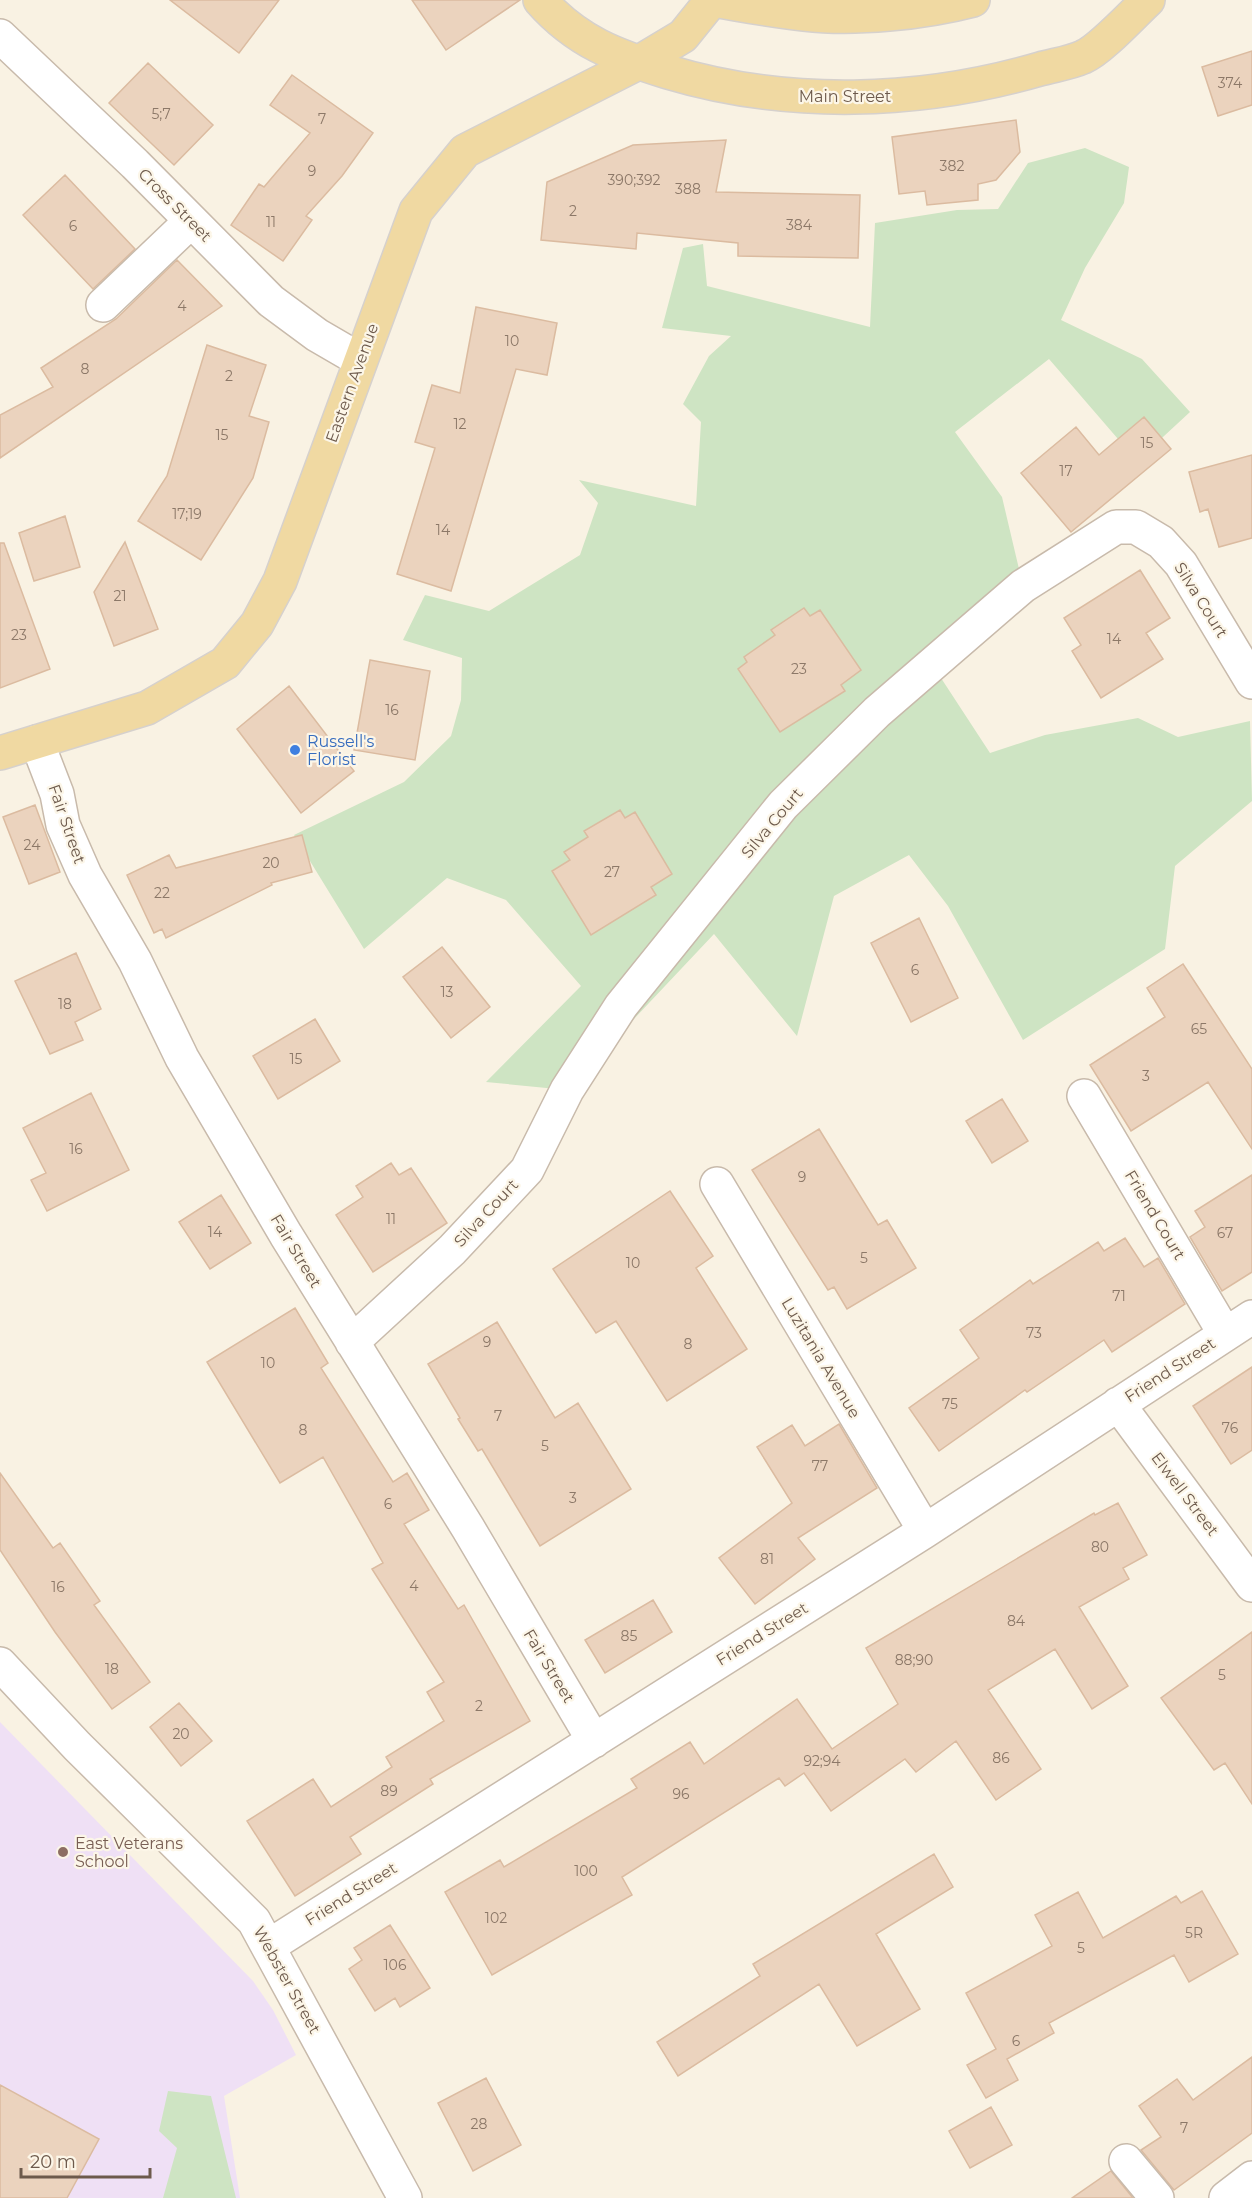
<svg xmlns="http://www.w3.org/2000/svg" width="1252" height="2198" viewBox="0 0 1252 2198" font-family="Montserrat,sans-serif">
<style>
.education{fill:#efe0f5}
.green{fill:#cee4c3}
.building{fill:#ebd3be;stroke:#dbbba0;stroke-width:1.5}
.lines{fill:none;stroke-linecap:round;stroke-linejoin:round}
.street-casing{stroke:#c8baab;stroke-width:36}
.primary-casing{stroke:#d6d1cd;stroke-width:36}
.street{stroke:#fff;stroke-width:33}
.primary{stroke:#f0d9a2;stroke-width:33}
.shop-dot{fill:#3f7fe0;stroke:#fcf6e8;stroke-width:2}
.education-dot{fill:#8d6e63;stroke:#fcf6e8;stroke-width:2}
.labels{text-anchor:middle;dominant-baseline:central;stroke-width:4.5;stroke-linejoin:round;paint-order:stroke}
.number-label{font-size:14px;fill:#8c7868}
.street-label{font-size:16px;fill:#6d5a4c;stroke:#fcf6e8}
.shop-label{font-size:16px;fill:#366cbe;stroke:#fcf6e8;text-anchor:start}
.education-label{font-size:16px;fill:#785e54;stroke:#fcf6e8;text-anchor:start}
</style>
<rect width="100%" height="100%" fill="#f9f2e3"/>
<path class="education" d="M 0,1722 L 253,1981 L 273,2010 L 296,2055 L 224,2096 L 240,2198 L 0,2198 Z"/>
<path class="green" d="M 1085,148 L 1129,167 L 1124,203 L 1085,268 L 1061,320 L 1142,359 L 1190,412 L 1137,461 L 1049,359 L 955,432 L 1002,497 L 1023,586 L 941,678 L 990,753 L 1045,735 L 1138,718 L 1178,737 L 1250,721 L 1252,801 L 1175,866 L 1165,949 L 1023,1040 L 948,906 L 909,855 L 834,896 L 797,1036 L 714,934 L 567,1090 L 486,1082 L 581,986 L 506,900 L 447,878 L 364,949 L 294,835 L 404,782 L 451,736 L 461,700 L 462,658 L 403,640 L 425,595 L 489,611 L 580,555 L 598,503 L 579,480 L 696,506 L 701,422 L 683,404 L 709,356 L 731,336 L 662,328 L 683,248 L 703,244 L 707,286 L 870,327 L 875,223 L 957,210 L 998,209 L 1028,163 Z
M 168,2091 L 211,2096 L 236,2198 L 163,2198 L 177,2148 L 159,2131 Z"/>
<path class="building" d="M 170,0 L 279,0 L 239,53 Z
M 412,0 L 520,0 L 446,50 Z
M 1252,51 L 1252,105 L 1218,116 L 1202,67 Z
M 148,63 L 213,125 L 174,165 L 109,103 Z
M 292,75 L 373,133 L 342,176 L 306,216 L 312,220 L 283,261 L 231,225 L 259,184 L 264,187 L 310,133 L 270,105 Z
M 1016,120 L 1020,152 L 996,180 L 978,184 L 978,200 L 927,205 L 925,191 L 899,194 L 892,137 Z
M 726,140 L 716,192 L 860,195 L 858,258 L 738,256 L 738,243 L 637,233 L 636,249 L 541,240 L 547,182 L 633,145 Z
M 65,175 L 135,249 L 93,289 L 23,215 Z
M 177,260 L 222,306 L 0,458 L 0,415 L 53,387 L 41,368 L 116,319 Z
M 476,307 L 557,323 L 547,375 L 516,369 L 451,591 L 397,574 L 435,448 L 415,442 L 432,385 L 460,393 Z
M 207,345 L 266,365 L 249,416 L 269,422 L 253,478 L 201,560 L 138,521 L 167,476 Z
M 1144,417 L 1171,449 L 1071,532 L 1021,473 L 1076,427 L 1099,455 Z
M 1252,455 L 1252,538 L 1219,547 L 1208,509 L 1200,512 L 1189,472 Z
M 65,516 L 80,567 L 34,581 L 19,533 Z
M 125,542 L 158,629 L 114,646 L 94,592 Z
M 0,543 L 4,543 L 50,669 L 0,688 Z
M 1140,570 L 1170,618 L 1146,633 L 1163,659 L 1101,698 L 1072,651 L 1081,645 L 1064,618 Z
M 804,608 L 810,616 L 820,610 L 861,670 L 841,685 L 845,691 L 780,732 L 738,669 L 747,662 L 744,657 L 775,635 L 771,630 Z
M 370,660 L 430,671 L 415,760 L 354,750 Z
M 289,686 L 354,771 L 301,813 L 237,729 Z
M 35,805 L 60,872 L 29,884 L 3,817 Z
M 620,810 L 625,818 L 635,812 L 672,874 L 651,887 L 656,895 L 591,935 L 552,871 L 570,860 L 564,852 L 588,837 L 584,831 Z
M 302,835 L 312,872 L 271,883 L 272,885 L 166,938 L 162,929 L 154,933 L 127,875 L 169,855 L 176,868 Z
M 919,918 L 958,998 L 911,1022 L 871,943 Z
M 442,947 L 490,1007 L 451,1038 L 403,977 Z
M 76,953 L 101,1009 L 75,1022 L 83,1040 L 50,1054 L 15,981 Z
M 1183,964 L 1252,1069 L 1252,1149 L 1208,1082 L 1131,1131 L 1090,1065 L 1165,1017 L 1147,988 Z
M 315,1019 L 340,1061 L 278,1099 L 253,1056 Z
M 91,1093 L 129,1170 L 47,1211 L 31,1180 L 46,1173 L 23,1128 Z
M 1002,1099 L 1028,1141 L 992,1163 L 966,1121 Z
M 819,1129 L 878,1225 L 887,1220 L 916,1268 L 847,1309 L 834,1287 L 828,1290 L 752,1170 Z
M 391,1163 L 399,1175 L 411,1168 L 447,1223 L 373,1272 L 336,1215 L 363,1197 L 356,1186 Z
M 1252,1175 L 1252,1272 L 1222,1291 L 1190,1237 L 1205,1227 L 1195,1211 Z
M 670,1191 L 713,1256 L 696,1268 L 747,1349 L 667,1401 L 616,1321 L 596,1333 L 553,1269 Z
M 221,1195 L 251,1243 L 210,1269 L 179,1222 Z
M 1125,1238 L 1144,1267 L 1158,1258 L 1185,1304 L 1112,1352 L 1104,1340 L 1027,1392 L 1025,1390 L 939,1451 L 909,1408 L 979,1358 L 960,1330 L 1030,1280 L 1033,1284 L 1098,1242 L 1104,1251 Z
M 295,1308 L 328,1363 L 321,1368 L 393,1482 L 407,1473 L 429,1510 L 404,1524 L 458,1609 L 464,1605 L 530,1721 L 430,1779 L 433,1784 L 350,1837 L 361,1854 L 295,1896 L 247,1821 L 313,1779 L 331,1807 L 392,1767 L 386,1757 L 444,1721 L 427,1692 L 444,1682 L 372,1569 L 383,1563 L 323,1457 L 280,1483 L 207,1362 Z
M 497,1322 L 555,1418 L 578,1403 L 631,1489 L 540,1546 L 482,1449 L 478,1451 L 458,1419 L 460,1418 L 428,1364 Z
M 1252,1367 L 1252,1450 L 1231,1464 L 1193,1406 Z
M 839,1424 L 877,1488 L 798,1538 L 815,1559 L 755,1604 L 719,1558 L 792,1503 L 757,1447 L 792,1425 L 805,1446 Z
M 0,1473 L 53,1548 L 60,1543 L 100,1601 L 94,1605 L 150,1682 L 112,1709 L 55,1632 L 0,1550 Z
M 1118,1503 L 1147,1555 L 1123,1568 L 1129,1579 L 1079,1607 L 1128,1686 L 1092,1709 L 1055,1649 L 988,1690 L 1041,1769 L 996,1800 L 956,1741 L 916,1772 L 905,1759 L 831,1811 L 804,1773 L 785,1786 L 779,1778 L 622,1877 L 632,1895 L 492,1975 L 445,1892 L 500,1860 L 504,1867 L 637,1788 L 631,1779 L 690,1742 L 704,1764 L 797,1699 L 832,1749 L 898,1704 L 866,1648 L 1094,1513 L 1095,1515 Z
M 653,1600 L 672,1632 L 605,1673 L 585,1640 Z
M 1252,1632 L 1252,1804 L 1225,1763 L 1214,1770 L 1161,1698 Z
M 179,1703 L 212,1741 L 181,1766 L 150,1727 Z
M 934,1854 L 953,1887 L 876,1934 L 920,2009 L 857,2046 L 819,1984 L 678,2076 L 657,2042 L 760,1976 L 753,1964 Z
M 1202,1891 L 1238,1954 L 1189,1982 L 1174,1955 L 1049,2023 L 1054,2033 L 1007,2059 L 1018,2080 L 986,2098 L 967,2065 L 996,2049 L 966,1993 L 1052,1946 L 1035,1915 L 1078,1892 L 1103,1938 L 1176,1896 L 1181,1903 Z
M 390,1925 L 430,1988 L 400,2007 L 395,1998 L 375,2011 L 349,1969 L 362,1960 L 354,1948 Z
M 1252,2057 L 1252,2133 L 1174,2190 L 1141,2150 L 1161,2137 L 1139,2106 L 1177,2079 L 1193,2100 Z
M 486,2078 L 521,2145 L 473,2171 L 438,2103 Z
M 0,2085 L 99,2139 L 67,2198 L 0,2198 Z
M 991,2107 L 1012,2145 L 970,2168 L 949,2131 Z
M 1111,2171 L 1133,2198 L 1072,2198 Z"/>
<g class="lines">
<g class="street-casing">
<path id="street" d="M 0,36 L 135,164 L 271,301 L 317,335 L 360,360
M 103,305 L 191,221
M 37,742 L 57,794 L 63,825 L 85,875 L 135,961 L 182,1058 L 286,1235 L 468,1528 L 594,1741
M 1084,1096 L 1225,1334
M 717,1184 L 925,1531
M 352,1342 L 452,1250 L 527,1170 L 567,1090 L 621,1006 L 783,805 L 877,712 L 1023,586 L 1116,527 L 1136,527 L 1161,542 L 1181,564 L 1252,682
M 1118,1404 L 1252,1585
M 0,1664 L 77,1746 L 254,1921 L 405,2198
M 269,1946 L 925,1531 L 1252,1317
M 1126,2161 L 1157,2198
M 1226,2198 L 1252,2178"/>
</g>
<g class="primary-casing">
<path id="primary" d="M 540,0 C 577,42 616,56 668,72 C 788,108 920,104 1040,69 C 1054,65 1070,63 1083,57 C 1100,50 1133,14 1148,0
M 713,0 C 743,5 773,11 804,14 C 855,20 923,13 973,0
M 0,753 L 147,708 L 225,663 L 257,624 L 280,581 L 416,211 L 465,151 L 638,63 L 683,36 L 712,0"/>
</g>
<use href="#street" class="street"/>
<use href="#primary" class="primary"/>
</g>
<circle class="shop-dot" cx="295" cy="750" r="6"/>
<circle class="education-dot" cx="63" cy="1852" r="6"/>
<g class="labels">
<g class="number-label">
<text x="1230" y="83">374</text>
<text x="161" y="114">5;7</text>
<text x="322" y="119">7</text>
<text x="952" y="166">382</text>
<text x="312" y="171">9</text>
<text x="634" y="180">390;392</text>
<text x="688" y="189">388</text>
<text x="573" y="211">2</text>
<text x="271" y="222">11</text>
<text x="799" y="225">384</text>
<text x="73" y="226">6</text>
<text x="182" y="306">4</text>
<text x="512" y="341">10</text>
<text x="85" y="369">8</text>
<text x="229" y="376">2</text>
<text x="460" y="424">12</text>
<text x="222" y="435">15</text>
<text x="1147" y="443">15</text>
<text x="1066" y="471">17</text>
<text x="187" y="514">17;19</text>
<text x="443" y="530">14</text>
<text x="120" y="596">21</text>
<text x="19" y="635">23</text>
<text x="1114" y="639">14</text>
<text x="799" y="669">23</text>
<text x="392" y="710">16</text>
<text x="32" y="845">24</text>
<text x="271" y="863">20</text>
<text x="612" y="872">27</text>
<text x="162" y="893">22</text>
<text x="915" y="970">6</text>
<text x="447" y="992">13</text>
<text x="65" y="1004">18</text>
<text x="1199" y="1029">65</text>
<text x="296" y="1059">15</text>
<text x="1146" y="1076">3</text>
<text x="76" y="1149">16</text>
<text x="802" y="1177">9</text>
<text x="391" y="1219">11</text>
<text x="215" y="1232">14</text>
<text x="1225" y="1233">67</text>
<text x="864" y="1258">5</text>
<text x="633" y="1263">10</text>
<text x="1119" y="1296">71</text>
<text x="1034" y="1333">73</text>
<text x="487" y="1342">9</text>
<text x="688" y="1344">8</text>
<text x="268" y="1363">10</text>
<text x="950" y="1404">75</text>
<text x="498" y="1416">7</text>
<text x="1230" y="1428">76</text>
<text x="303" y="1430">8</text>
<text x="545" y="1446">5</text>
<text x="820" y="1466">77</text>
<text x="573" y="1498">3</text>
<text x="388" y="1504">6</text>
<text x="1100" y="1547">80</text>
<text x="767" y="1559">81</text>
<text x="414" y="1586">4</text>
<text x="58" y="1587">16</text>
<text x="1016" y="1621">84</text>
<text x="629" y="1636">85</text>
<text x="914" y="1660">88;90</text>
<text x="112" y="1669">18</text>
<text x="1222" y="1675">5</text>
<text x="479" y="1706">2</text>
<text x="181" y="1734">20</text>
<text x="1001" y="1758">86</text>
<text x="822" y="1761">92;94</text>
<text x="389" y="1791">89</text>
<text x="681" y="1794">96</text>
<text x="586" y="1871">100</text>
<text x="496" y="1918">102</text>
<text x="1194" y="1933">5R</text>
<text x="1081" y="1948">5</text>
<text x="395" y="1965">106</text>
<text x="1016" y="2041">6</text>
<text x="479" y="2124">28</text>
<text x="1184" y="2128">7</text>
</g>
<g class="street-label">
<text x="845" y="96">Main Street</text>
<text transform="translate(175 205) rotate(45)">Cross Street</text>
<text transform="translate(352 383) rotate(-70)">Eastern Avenue</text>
<text transform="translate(1201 600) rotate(58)">Silva Court</text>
<text transform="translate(772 823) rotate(-50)">Silva Court</text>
<text transform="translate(67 824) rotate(71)">Fair Street</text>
<text transform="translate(486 1213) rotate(-47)">Silva Court</text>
<text transform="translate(1155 1215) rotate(59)">Friend Court</text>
<text transform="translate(296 1251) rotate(59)">Fair Street</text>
<text transform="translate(821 1358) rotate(59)">Luzitania Avenue</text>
<text transform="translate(1170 1370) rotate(-33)">Friend Street</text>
<text transform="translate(1185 1494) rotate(53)">Elwell Street</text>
<text transform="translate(762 1634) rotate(-32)">Friend Street</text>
<text transform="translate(549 1666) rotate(59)">Fair Street</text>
<text transform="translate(351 1894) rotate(-32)">Friend Street</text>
<text transform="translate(287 1980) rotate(61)">Webster Street</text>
</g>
<g class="shop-label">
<text x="307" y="741">Russell's<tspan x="307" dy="18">Florist</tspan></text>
</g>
<g class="education-label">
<text x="75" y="1843">East Veterans<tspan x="75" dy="18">School</tspan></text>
</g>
</g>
<path d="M21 2168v9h129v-9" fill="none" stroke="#6d5a4c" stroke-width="3"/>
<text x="30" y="2168" font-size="18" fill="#6d5a4c" stroke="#fcf6e8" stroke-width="4.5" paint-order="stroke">20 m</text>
</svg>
